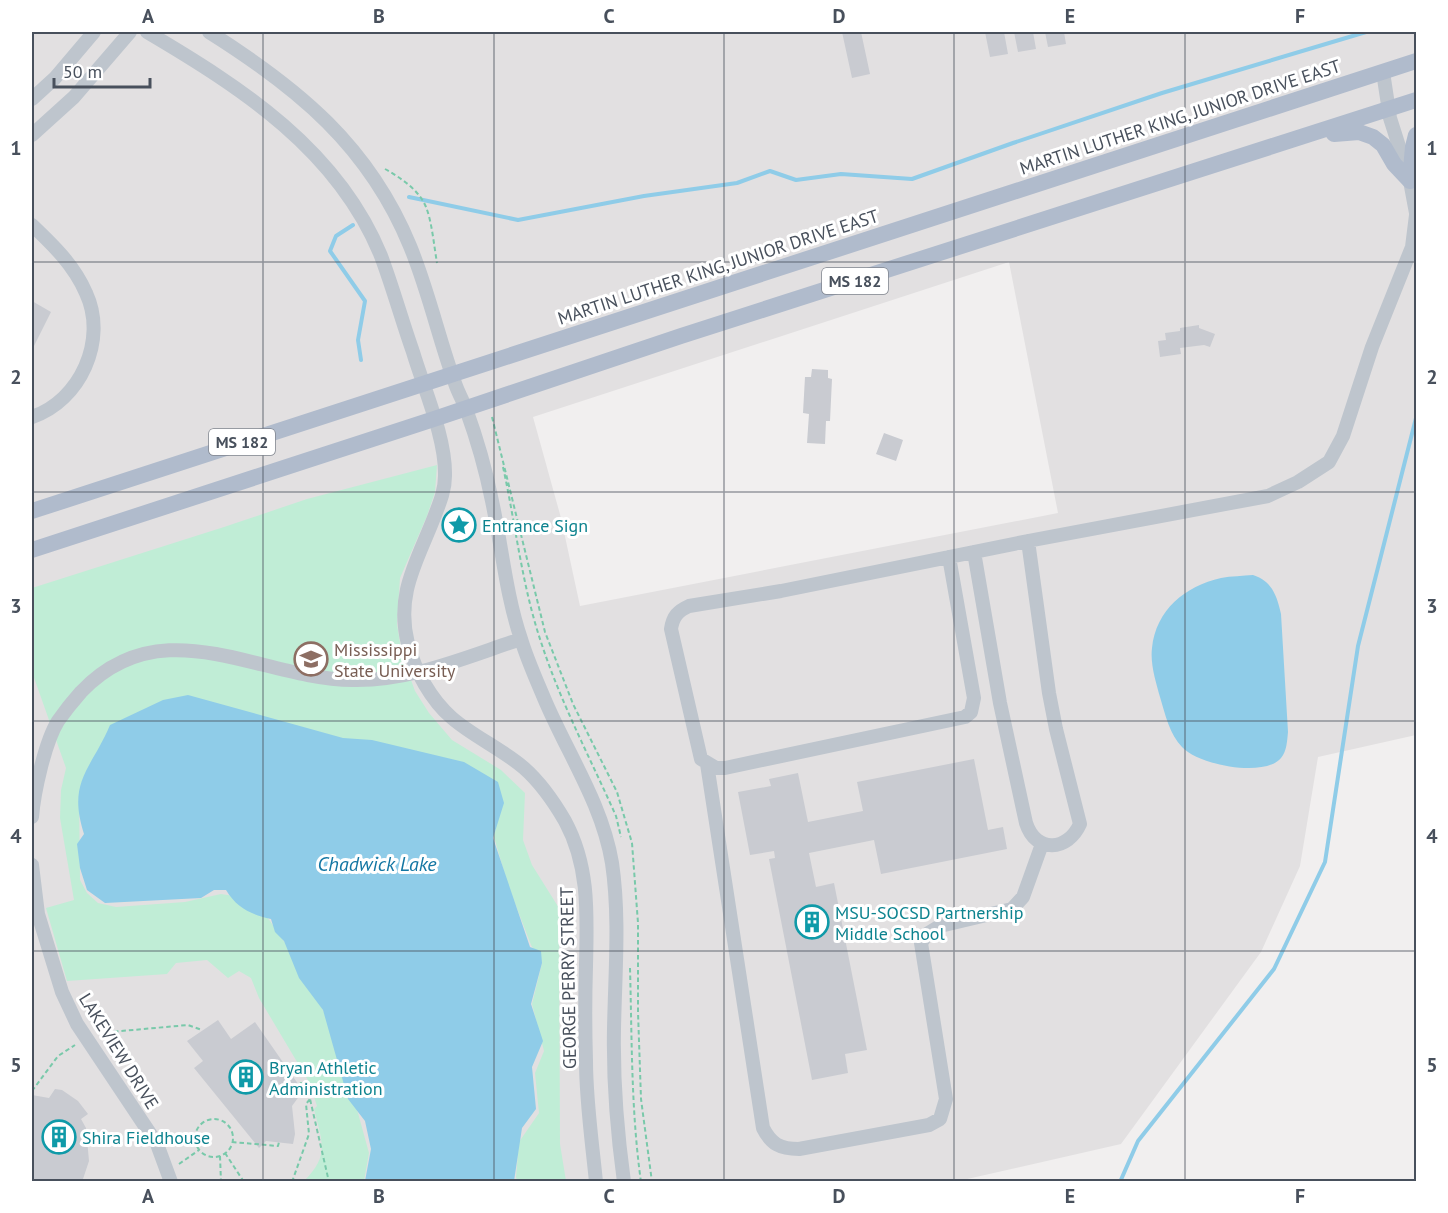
<svg xmlns="http://www.w3.org/2000/svg" width="1448" height="1213" viewBox="0 0 1448 1213" font-family="'PT Sans',sans-serif">
<style>
.education{fill:#e2e0e1;fill-rule:evenodd}
.green{fill:#c0edd6}
.water{fill:#8fcce8}
.lines{fill:none;stroke-linecap:round;stroke-linejoin:round}
.stream{stroke:#8fcce8;stroke-width:4}
.building{fill:#c9cbd1}
.path{stroke:#79c9aa;stroke-width:2;stroke-dasharray:4.5 3;stroke-linecap:butt}
.minor{stroke:#bec5cd;stroke-width:14}
.major{stroke:#b0bbcc;stroke-width:16}
.grid{fill:none;stroke:#48505c;stroke-width:1.5;stroke-opacity:0.55}
.labels{text-anchor:middle;dominant-baseline:central;stroke-width:6;stroke-linejoin:round;paint-order:stroke}
.shield{fill:#fff;stroke:#7f848d;stroke-width:1.5}
.shield-label{font-size:16px;font-weight:bold;fill:#48505c}
.street-label{font-size:18px;fill:#48505c;stroke:#fff}
.culture-label{font-size:18px;fill:#0d838f;stroke:#fff;text-anchor:start}
.education-label{font-size:18px;fill:#785e54;stroke:#fff;text-anchor:start}
.water-label{font-size:20px;font-style:italic;fill:#1376a3;stroke:#fff}
.neatline{fill:none;stroke:#48505c;stroke-width:2}
.grid-label{font-size:20px;text-anchor:middle;font-weight:bold;fill:#48505c}
</style>
<rect width="100%" height="100%" fill="#f1efef"/>
<path class="education" d="M 32,32 L 1416,32 L 1416,735 L 1318,757 L 1300,866 L 1261,952 L 1121,1144 L 954,1182 L 32,1181 ZM 1009,262 L 1058,513 L 580,606 L 561,518 L 533,417 Z"/>
<path class="green" d="M 437,465 L 435,492 L 427,516 L 400,578 L 397,624 L 402,655 L 415,691 L 429,713 L 452,740 L 501,770 L 525,793 L 523,840 L 532,865 L 559,908 L 560,1144 L 566,1181 L 517,1181 L 516,1177 L 519,1142 L 539,1113 L 535,1073 L 544,1051 L 532,1004 L 542,963 L 531,945 L 508,885 L 494,837 L 497,821 L 79,793 L 80,880 L 87,893 L 98,903 L 116,907 L 185,902 L 221,894 L 240,897 L 258,906 L 270,921 L 305,972 L 339,1044 L 369,1153 L 364,1181 L 304,1181 C 330,1155 322,1142 314,1109 L 317,1106 L 309,1082 L 259,998 L 251,978 L 239,971 L 228,978 L 207,960 L 176,963 L 167,974 L 67,981 L 46,908 L 74,900 L 60,818 L 61,790 L 66,768 L 32,672 L 32,588 L 224,527 L 307,499 Z"/>
<path class="water" d="M 1253,575 C 1272,581 1277,596 1281,614 L 1288,732 C 1287,741 1287,751 1281,758 C 1265,778 1198,765 1182,747 C 1170,735 1165,714 1160,697 C 1156,682 1150,664 1152,648 C 1156,610 1185,586 1221,578 C 1231,576 1243,576 1253,575 Z
M 188,695 L 343,738 L 372,740 L 464,762 L 498,782 L 504,803 L 493,838 L 530,947 L 541,951 L 542,963 L 531,1004 L 543,1041 L 532,1067 L 536,1109 L 522,1128 L 514,1181 L 365,1181 L 371,1149 L 365,1121 L 348,1099 L 323,1010 L 299,978 L 284,941 L 275,932 L 271,919 C 250,914 237,908 226,890 L 214,890 L 201,898 L 105,903 L 87,890 L 80,868 L 77,844 L 84,834 C 67,781 91,770 110,725 L 163,700 Z"/>
<g class="lines">
<path class="stream" d="M 409,197 L 518,220 L 644,196 L 737,183 L 770,171 L 796,180 L 841,174 L 912,179 L 1013,143 L 1162,93 L 1366,32
M 353,225 L 336,236 L 330,251 L 365,301 L 358,340 L 361,360
M 1120,1182 L 1138,1141 L 1274,969 L 1325,862 L 1358,646 L 1416,418"/>
</g>
<path class="building" d="M 842,32 L 861,32 L 870,74 L 852,78 Z
M 985,32 L 1004,32 L 1008,54 L 990,57 Z
M 1014,32 L 1033,32 L 1036,49 L 1018,52 Z
M 1045,32 L 1064,32 L 1066,44 L 1048,47 Z
M 32,301 L 51,312 L 32,350 Z
M 1199,325 L 1199,328 L 1215,334 L 1210,347 L 1204,345 L 1180,348 L 1181,354 L 1160,357 L 1158,341 L 1166,340 L 1165,333 L 1180,331 L 1180,328 Z
M 812,369 L 828,370 L 828,378 L 832,379 L 830,421 L 826,421 L 825,444 L 807,443 L 809,414 L 803,413 L 805,377 L 811,377 Z
M 884,433 L 903,440 L 896,461 L 876,454 Z
M 974,759 L 988,830 L 1003,827 L 1007,849 L 881,874 L 874,840 L 809,853 L 816,887 L 834,883 L 867,1050 L 845,1054 L 848,1073 L 812,1080 L 769,859 L 775,858 L 774,851 L 750,855 L 738,792 L 771,786 L 769,779 L 798,773 L 808,822 L 863,811 L 857,782 Z
M 218,1020 L 231,1039 L 255,1022 L 303,1091 L 292,1106 L 295,1134 L 293,1144 L 266,1141 L 259,1148 L 194,1068 L 203,1061 L 187,1041 Z
M 55,1089 L 62,1090 L 78,1101 L 88,1114 L 81,1119 L 86,1128 L 89,1161 L 82,1182 L 32,1182 L 32,1095 L 49,1098 Z"/>
<g class="lines">
<path class="path" d="M 385,169 C 401,178 419,190 426,207 C 432,222 434,246 437,263
M 492,417 L 545,632 L 573,704 L 617,792 L 632,843 L 638,923 L 638,1012 L 641,1099 L 652,1182
M 503,467 C 516,526 522,587 542,645 C 561,703 591,760 616,816 L 621,837
M 630,968 C 632,1039 631,1111 641,1182
M 99,1033 L 188,1025 L 202,1030
M 298,1085 L 301,1083 L 310,1099 L 329,1182
M 32,1091 L 58,1056 L 75,1045
M195 1138a19 19 0 1 1 38 0a19 19 0 1 1-38 0Z
M 232,1142 L 278,1146 L 279,1142
M 225,1153 L 244,1182
M 220,1156 L 221,1182
M 179,1164 L 199,1150
M 292,1182 L 309,1134 L 306,1104 L 310,1099"/>
<path class="minor" d="M 147,32 C 242,88 338,150 381,256 C 393,288 402,321 413,352 C 424,389 446,438 445,476 C 445,490 440,502 435,515 C 418,560 395,593 408,644 C 415,671 431,700 452,718 C 474,737 502,749 524,768 C 541,783 554,802 565,821 C 590,867 587,916 586,966 C 585,998 585,1029 586,1061 C 586,1101 592,1141 596,1182
M 209,32 C 298,88 369,146 410,246 C 429,292 439,340 456,386 C 459,394 463,401 466,409 C 477,439 486,471 492,501 C 502,547 506,595 521,639 C 527,659 536,679 544,698 C 567,753 602,803 612,863 C 620,917 615,974 614,1029 C 613,1080 617,1131 624,1182
M 1383,72 L 1390,118 L 1410,181 L 1416,213
M 32,99 L 55,78 L 94,32
M 32,135 L 74,97 L 130,32
M 32,225 C 53,245 74,265 86,293 C 108,340 80,401 32,417
M 974,552 L 1000,703 L 1026,823 C 1036,854 1068,851 1080,824 L 1056,729 L 1049,693 L 1028,541
M 949,557 L 974,698 L 971,712 L 965,717 L 725,768 L 716,768 L 701,759 L 671,629 C 673,616 678,611 689,606 L 781,591 L 1028,541 L 1268,496 L 1298,482 L 1329,462 L 1343,436 L 1372,347 L 1412,247 L 1416,215
M 707,764 L 763,1128 C 771,1144 780,1149 799,1149 L 929,1125 L 940,1119 L 946,1099 L 921,943 L 927,934 L 940,926 L 1012,909 L 1023,897 L 1042,844
M 32,817 C 34,792 45,742 58,721 C 65,711 73,701 81,692 C 163,606 258,679 353,680 C 412,681 466,657 521,639
M 32,865 L 38,914 L 62,992 L 77,1024 L 157,1144 L 171,1182"/>
<path class="major" d="M 1334,134 L 1359,132 L 1373,137 L 1383,145 L 1394,164 L 1410,181
M 1410,181 L 1413,147 L 1416,135
M 32,511 L 1416,61
M 32,550 L 434,419 L 681,336 L 1416,100"/>
</g>
<path class="grid" d="M 263,32 L 263,1182M 494,32 L 494,1182M 724,32 L 724,1182M 954,32 L 954,1182M 1185,32 L 1185,1182M 32,262 L 1416,262M 32,492 L 1416,492M 32,721 L 1416,721M 32,951 L 1416,951"/>
<defs>
<g id="sight-ring" transform="scale(1.725)"><circle r="9.5" fill="#fff" stroke="#0f9aa8" stroke-width="1.5"/><path d="M0-6L1.8-2.2L6-1.7L2.9 1.2L3.7 5.4L0 3.3L-3.7 5.4L-2.9 1.2L-6-1.7L-1.8-2.2Z" fill="#0f9aa8"/></g>
<g id="university-ring" transform="scale(1.725)"><circle r="9.5" fill="#fff" stroke="#8d6e63" stroke-width="1.5"/><path d="M0-5L7-2L0 1L-7-2ZM-4 1L0 2.5L4 1V4Q0 6-4 4Z" fill="#8d6e63"/></g>
<g id="building-ring" transform="scale(1.725)"><circle r="9.5" fill="#fff" stroke="#0f9aa8" stroke-width="1.5"/><path d="M-4-6H4V6H1V3H-1V6H-4ZM-2.5-4.3h1.7v1.8h-1.7ZM.8-4.3h1.7v1.8H.8ZM-2.5-1h1.7V.8h-1.7ZM.8-1h1.7V.8H.8Z" fill="#0f9aa8"/></g>
</defs>
<g fill-rule="evenodd">
<use href="#sight-ring" x="459" y="525"/>
<use href="#university-ring" x="311" y="659"/>
<use href="#building-ring" x="812" y="922"/>
<use href="#building-ring" x="246" y="1077"/>
<use href="#building-ring" x="59" y="1137"/>
</g>
<g class="labels">
<g class="shield">
<rect x="822" y="268" width="66" height="26" rx="4.5"/>
<rect x="209" y="429" width="66" height="26" rx="4.5"/>
</g>
<g class="shield-label">
<text x="855" y="281">MS 182</text>
<text x="242" y="442">MS 182</text>
</g>
<g class="street-label">
<text transform="translate(1180 117) rotate(-18)">MARTIN LUTHER KING, JUNIOR DRIVE EAST</text>
<text transform="translate(718 267) rotate(-18)">MARTIN LUTHER KING, JUNIOR DRIVE EAST</text>
<text transform="translate(568 978) rotate(-91)">GEORGE PERRY STREET</text>
<text transform="translate(119 1051) rotate(58)">LAKEVIEW DRIVE</text>
</g>
<g class="culture-label">
<text x="482" y="525">Entrance Sign</text>
<text x="835" y="912">MSU-SOCSD Partnership<tspan x="835" dy="21">Middle School</tspan></text>
<text x="269" y="1067">Bryan Athletic<tspan x="269" dy="21">Administration</tspan></text>
<text x="82" y="1137">Shira Fieldhouse</text>
</g>
<g class="education-label">
<text x="334" y="649">Mississippi<tspan x="334" dy="21">State University</tspan></text>
</g>
<g class="water-label">
<text x="377" y="864">Chadwick Lake</text>
</g>
</g>
<rect width="1448" height="1213" fill="none" stroke="#ffffff" stroke-width="66"/>
<path d="M54 78v9h96v-9" fill="none" stroke="#48505c" stroke-width="3"/>
<text x="63" y="78" font-size="18" fill="#48505c" stroke="#ffffff" stroke-width="4.5" paint-order="stroke">50 m</text>
<rect x="33" y="33" width="1382" height="1147" class="neatline"/>
<g class="grid-label">
<text x="148" y="23">A</text>
<text x="379" y="23">B</text>
<text x="609" y="23">C</text>
<text x="839" y="23">D</text>
<text x="1070" y="23">E</text>
<text x="1300" y="23">F</text>
<text x="16" y="155">1</text>
<text x="1432" y="155">1</text>
<text x="16" y="384">2</text>
<text x="1432" y="384">2</text>
<text x="16" y="613">3</text>
<text x="1432" y="613">3</text>
<text x="16" y="843">4</text>
<text x="1432" y="843">4</text>
<text x="16" y="1072">5</text>
<text x="1432" y="1072">5</text>
<text x="148" y="1203">A</text>
<text x="379" y="1203">B</text>
<text x="609" y="1203">C</text>
<text x="839" y="1203">D</text>
<text x="1070" y="1203">E</text>
<text x="1300" y="1203">F</text>
</g>
</svg>
